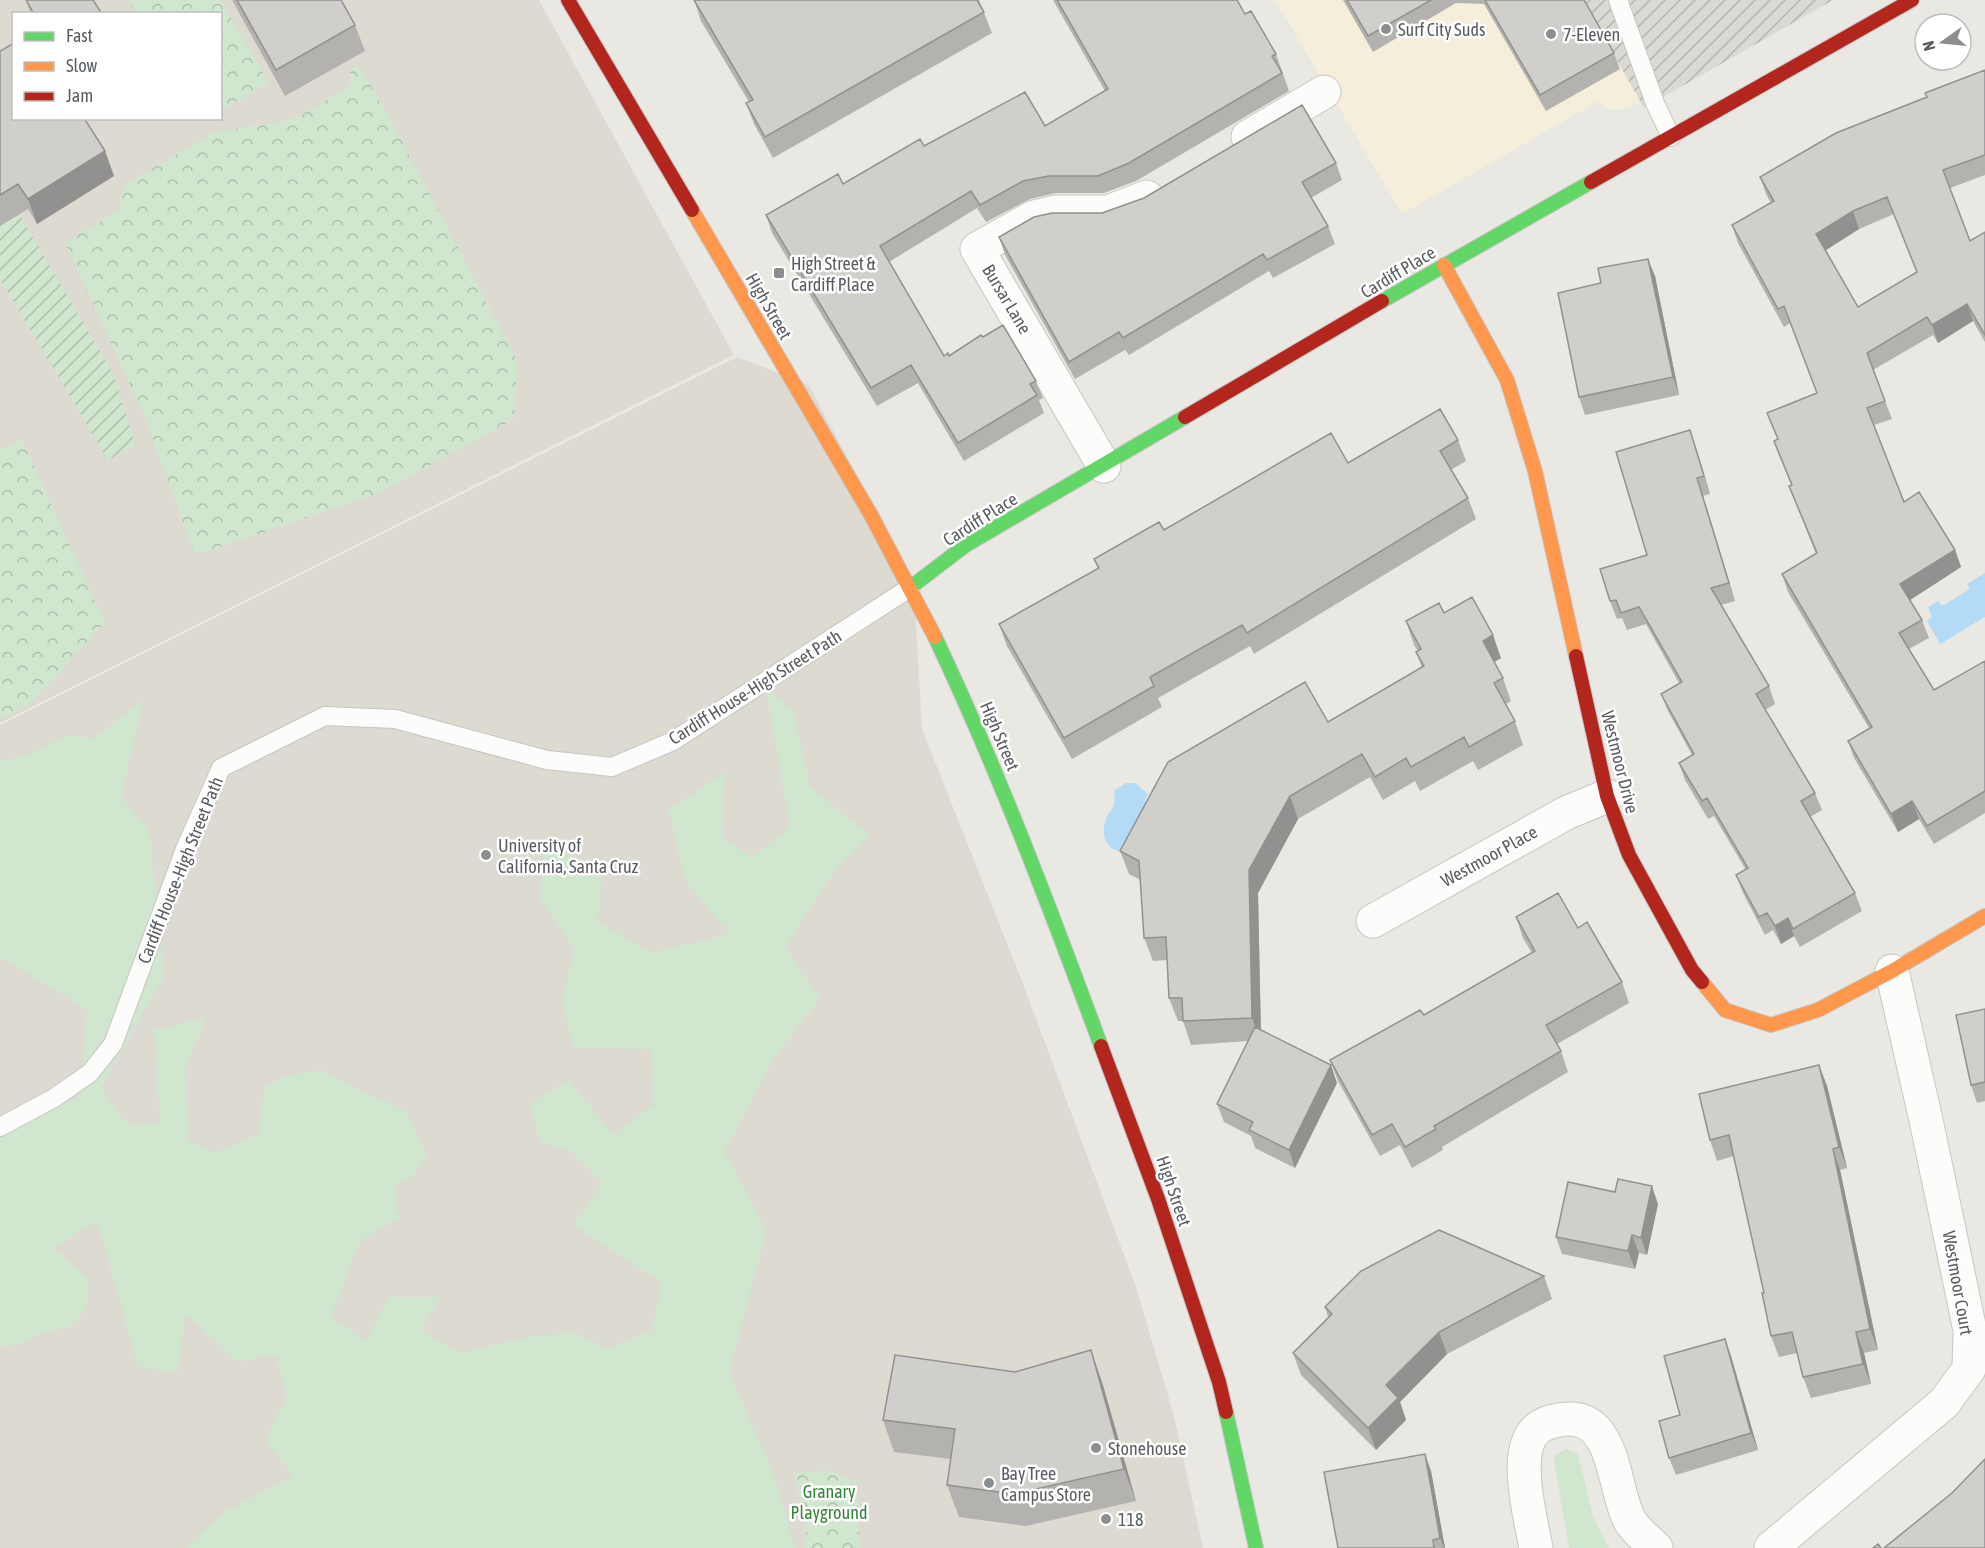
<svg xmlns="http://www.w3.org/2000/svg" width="1985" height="1548" viewBox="0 0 1985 1548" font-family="'Asap Condensed',sans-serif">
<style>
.commercial{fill:#f4eedb}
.industrial{fill:url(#industrial-furrows)}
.education{fill:#dddad2;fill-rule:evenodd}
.grass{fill:#d1e6ce}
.forest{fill:url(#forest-crowns)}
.garden{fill:url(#garden-furrows)}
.water{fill:#b4dbf6}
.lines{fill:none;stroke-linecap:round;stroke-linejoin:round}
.lane-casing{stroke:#c6c6c5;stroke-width:20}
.street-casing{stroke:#c6c6c5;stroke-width:35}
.fast-casing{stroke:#c5c5c3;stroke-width:16}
.slow-casing{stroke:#c5c5c3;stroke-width:16}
.jam-casing{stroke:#c5c5c3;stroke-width:16}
.lane{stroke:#fcfcfb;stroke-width:18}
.street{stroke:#fcfcfb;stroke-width:33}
.fast{stroke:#63d668;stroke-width:14}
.slow{stroke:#ff974d;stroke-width:14}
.jam{stroke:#b3261e;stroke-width:14}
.wall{fill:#b3b2af;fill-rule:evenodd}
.shaded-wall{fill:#92918f}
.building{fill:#d0cfcc;stroke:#92918f;stroke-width:1.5;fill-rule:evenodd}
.poi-dot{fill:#8b8e8e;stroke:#fff;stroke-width:2}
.labels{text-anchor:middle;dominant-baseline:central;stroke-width:5;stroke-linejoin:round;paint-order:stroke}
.poi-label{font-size:18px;fill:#595d61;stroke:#fff;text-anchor:start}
.street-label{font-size:18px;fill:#595d61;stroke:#fff}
.park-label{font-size:18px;fill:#358438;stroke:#fff}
</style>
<defs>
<pattern id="industrial-furrows" width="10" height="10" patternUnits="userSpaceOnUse" patternTransform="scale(1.5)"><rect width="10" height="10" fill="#dad9d4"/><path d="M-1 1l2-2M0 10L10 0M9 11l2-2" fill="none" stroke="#b4b3af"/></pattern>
<pattern id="forest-crowns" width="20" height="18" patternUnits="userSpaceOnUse" patternTransform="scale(1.5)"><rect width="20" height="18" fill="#d1e6ce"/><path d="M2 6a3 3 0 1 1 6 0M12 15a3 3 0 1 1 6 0" fill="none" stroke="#adbeab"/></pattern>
<pattern id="garden-furrows" width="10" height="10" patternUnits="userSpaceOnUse" patternTransform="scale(1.5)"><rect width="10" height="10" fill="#d1e6ce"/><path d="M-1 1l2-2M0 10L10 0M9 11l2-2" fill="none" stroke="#adbeab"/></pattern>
</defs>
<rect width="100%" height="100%" fill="#e9e8e3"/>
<path class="commercial" d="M 1275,0 L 1583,0 L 1641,102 L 1627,109 L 1609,109 L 1597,102 L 1402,214 Z"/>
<path class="industrial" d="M 1583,0 L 1833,0 L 1644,108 Z"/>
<path class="education" d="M 0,0 L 539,0 L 734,355 L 0,723 ZM 14,14 L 220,14 L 220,118 L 14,118 Z
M 737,357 L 809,385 L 914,585 L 922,729 L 1022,981 L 1136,1287 L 1174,1416 L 1203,1548 L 0,1548 L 0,725 Z"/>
<path class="grass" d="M 766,689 L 793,710 L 810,787 L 870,835 L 833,873 L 785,947 L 820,999 L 774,1058 L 724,1152 L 767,1230 L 729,1373 L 775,1477 L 795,1548 L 186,1548 L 222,1513 L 294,1476 L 265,1441 L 287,1397 L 276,1355 L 238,1362 L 185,1313 L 178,1372 L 138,1367 L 97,1220 L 54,1248 L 88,1278 L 86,1309 L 72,1326 L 40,1334 L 17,1345 L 0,1347 L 0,1137 L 81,1094 L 87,1010 L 0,957 L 0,762 L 26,755 L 67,735 L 94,738 L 143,700 L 121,798 L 149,829 L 164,977 L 101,1088 L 129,1126 L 160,1123 L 154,1030 L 206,1018 L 185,1069 L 188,1140 L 214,1153 L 258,1135 L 265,1086 L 291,1075 L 323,1070 L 356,1089 L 404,1109 L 427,1156 L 415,1173 L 394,1187 L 399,1218 L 360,1241 L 331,1317 L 366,1342 L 388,1297 L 441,1297 L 421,1331 L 460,1353 L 528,1337 L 575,1333 L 607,1348 L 652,1331 L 661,1282 L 573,1225 L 603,1183 L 571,1151 L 540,1142 L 530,1104 L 568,1080 L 614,1134 L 654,1105 L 650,1049 L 574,1048 L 562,1001 L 575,948 L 540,899 L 545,840 L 602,876 L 598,922 L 652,953 L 730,934 L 684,879 L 669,809 L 725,772 L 722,837 L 752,858 L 790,827 Z
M 1568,1449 L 1578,1454 L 1593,1516 L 1609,1548 L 1569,1548 L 1554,1461 L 1556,1454 Z"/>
<path class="forest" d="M 127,0 L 220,0 L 269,83 L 221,111 L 220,14 L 136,13 Z
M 358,65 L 389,117 L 518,362 L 514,419 L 381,492 L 204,553 L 194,552 L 143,413 L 65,243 L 119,210 L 124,185 L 213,133 L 297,118 L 351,85 L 350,69 Z
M 21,439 L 105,622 L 31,704 L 0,719 L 0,450 Z
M 829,1470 L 857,1482 L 859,1548 L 805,1548 L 807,1530 L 794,1473 Z"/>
<path class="garden" d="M 0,182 L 113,373 L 135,444 L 108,460 L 0,279 Z"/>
<path class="water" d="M 1985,573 L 1985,617 L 1940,644 L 1927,621 L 1932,617 L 1928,607 L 1938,601 L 1942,606 L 1970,589 L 1967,584 Z
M 1126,783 L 1135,783 L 1148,794 L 1145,801 L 1147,806 L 1126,851 C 1108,854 1101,838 1105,822 C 1106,815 1112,811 1114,805 C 1115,801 1114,795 1115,790 Z"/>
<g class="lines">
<g class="lane-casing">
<path id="lane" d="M 1618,0 L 1655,103 L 1671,137
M 0,1127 L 54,1098 L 90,1073 L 113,1044 L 185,849 L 221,768 L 325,716 L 395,719 L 547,760 L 612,767 L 673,741 L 911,587"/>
</g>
<g class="street-casing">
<path id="street" d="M 1248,137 L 1324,92
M 1104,466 L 977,249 L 1034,217 L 1056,212 L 1108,212 L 1147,197
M 1373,921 L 1566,813 L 1607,796
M 1536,1548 C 1531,1519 1511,1449 1538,1428 C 1546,1422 1559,1419 1569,1419 C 1616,1418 1613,1490 1630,1521 C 1636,1531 1648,1540 1656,1548
M 1771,1548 L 1944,1403 L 1969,1369 L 1970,1330 L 1926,1120 L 1892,971"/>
</g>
<g class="fast-casing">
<path id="fast" d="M 1382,301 L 1591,182
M 911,587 L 966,545 L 1185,417
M 935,637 C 998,770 1050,908 1101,1046
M 1226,1412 L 1256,1548"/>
</g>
<g class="slow-casing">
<path id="slow" d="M 692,210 L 871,515 L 935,637
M 1444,265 L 1507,380 L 1535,471 L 1576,656
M 1702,982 L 1725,1010 L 1771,1025 L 1818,1010 L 1892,971 L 1985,916"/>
</g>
<g class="jam-casing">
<path id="jam" d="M 568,0 L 692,210
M 1591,182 L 1912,0
M 1185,417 L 1382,301
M 1576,656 L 1607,796 L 1629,855 L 1692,970 L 1702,982
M 1101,1046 L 1158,1199 L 1219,1382 L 1226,1412"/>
</g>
<use href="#lane" class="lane"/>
<use href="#street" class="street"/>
<use href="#fast" class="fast"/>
<use href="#slow" class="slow"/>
<use href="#jam" class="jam"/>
</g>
<path class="wall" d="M 26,0 L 102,14 L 31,14 Z
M 232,0 L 341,0 L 355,25 L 365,51 L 285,96 Z
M 694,0 L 979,0 L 992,33 L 773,158 L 754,124 L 746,103 L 749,102 L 701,21 Z
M 1053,0 L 1237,0 L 1245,14 L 1276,54 L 1289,91 L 1136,181 L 1104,193 L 1056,193 L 1030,199 L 986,222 L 977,208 L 889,262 L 944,356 L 949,356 L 983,337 L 1036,381 L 1043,398 L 1039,400 L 1044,413 L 964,461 L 918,383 L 877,406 L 772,233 L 766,215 L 843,184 L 924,146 L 1045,126 L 1105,91 Z
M 1343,0 L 1584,0 L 1614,53 L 1620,69 L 1546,111 L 1484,4 L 1456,3 L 1373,52 Z
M 0,51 L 105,151 L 114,176 L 37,224 L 28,209 L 0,226 Z
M 1985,70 L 1985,175 L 1950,188 L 1970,241 L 1985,232 L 1985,342 L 1973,321 L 1938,343 L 1933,335 L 1873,370 L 1892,419 L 1874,425 L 1904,502 L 1955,550 L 1961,567 L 1910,600 L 1922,620 L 1929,638 L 1909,649 L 1934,690 L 1985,661 L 1985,813 L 1934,844 L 1919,819 L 1898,832 L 1854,758 L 1848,741 L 1869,728 L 1788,592 L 1782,574 L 1816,554 L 1789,486 L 1791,485 L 1774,441 L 1778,440 L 1767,413 L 1817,393 L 1790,323 L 1784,327 L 1738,243 L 1732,225 L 1771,203 L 1766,194 L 1760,177 ZM 1894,214 L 1917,272 L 1858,307 L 1826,250 L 1859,229 Z
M 1336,163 L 1342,180 L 1311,198 L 1328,226 L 1335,244 L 1273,278 L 1269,271 L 1129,355 L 1125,350 L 1075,379 L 1005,255 L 999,237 Z
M 1655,276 L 1679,395 L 1585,415 L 1579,397 Z
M 1458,440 L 1466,461 L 1451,470 L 1468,498 L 1476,519 L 1254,654 L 1250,646 L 1158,698 L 1162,707 L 1072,759 L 1007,646 L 999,624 L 1098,569 L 1094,559 L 1164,530 Z
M 1696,448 L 1710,494 L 1703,496 L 1735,601 L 1721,605 L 1769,686 L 1775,704 L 1765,710 L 1815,793 L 1822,810 L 1810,817 L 1855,893 L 1862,911 L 1800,947 L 1794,936 L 1781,944 L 1773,930 L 1765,935 L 1743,893 L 1736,875 L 1746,870 L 1714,816 L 1708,819 L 1685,780 L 1679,763 L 1692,755 L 1668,711 L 1661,694 L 1679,683 L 1646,624 L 1627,630 L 1622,618 L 1617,619 L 1610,601 L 1647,555 Z
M 1444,613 L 1501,658 L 1494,662 L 1503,678 L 1511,701 L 1506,704 L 1515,721 L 1523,745 L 1478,770 L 1473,761 L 1420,791 L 1415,781 L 1383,800 L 1370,777 L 1298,819 L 1258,893 L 1261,1030 L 1337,1083 L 1295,1168 L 1255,1148 L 1251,1136 L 1224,1122 L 1217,1104 L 1248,1041 L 1191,1045 L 1183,1021 L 1178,1021 L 1169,998 L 1167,960 L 1153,961 L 1144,938 L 1141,880 L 1129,874 L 1120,851 L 1328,722 L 1422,668 L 1416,652 L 1418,651 L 1414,645 L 1406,621 Z
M 1516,917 L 1578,928 L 1622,982 L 1629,1003 L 1557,1044 L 1561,1051 L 1568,1072 L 1442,1147 L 1443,1150 L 1412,1168 L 1400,1145 L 1380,1156 L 1338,1081 L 1330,1060 L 1424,1015 L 1532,953 L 1523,938 Z
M 1985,1009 L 1985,1101 L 1977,1103 L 1971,1085 Z
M 1819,1065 L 1827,1086 L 1847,1168 L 1840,1170 L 1878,1350 L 1864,1353 L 1871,1384 L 1811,1398 L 1803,1377 L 1797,1353 L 1779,1357 L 1771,1336 L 1764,1293 L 1734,1156 L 1717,1161 L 1710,1140 Z
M 1615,1192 L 1658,1204 L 1647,1255 L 1639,1253 L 1635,1269 L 1562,1254 L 1556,1237 Z
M 1544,1276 L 1552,1299 L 1447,1354 L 1400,1402 L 1406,1420 L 1376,1450 L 1301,1375 L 1293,1353 L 1328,1317 L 1325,1307 Z
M 1725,1339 L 1731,1356 L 1758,1450 L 1676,1475 L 1669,1458 L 1680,1415 Z
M 1015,1372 L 1102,1382 L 1136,1501 L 1026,1526 L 959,1517 L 947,1485 L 951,1459 L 894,1452 L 883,1420 Z
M 1431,1471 L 1445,1548 L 1338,1548 Z"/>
<path class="shaded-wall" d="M 105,151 L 114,176 L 37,224 L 28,199 Z
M 1853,211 L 1859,229 L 1823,252 L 1816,234 Z
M 1648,259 L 1655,276 L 1679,395 L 1673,377 Z
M 1967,304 L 1973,321 L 1938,343 L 1932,325 Z
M 1690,430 L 1696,448 L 1710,494 L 1704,476 Z
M 1697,478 L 1703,496 L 1735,601 L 1729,583 Z
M 1955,550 L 1961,567 L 1907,602 L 1900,584 Z
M 1493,635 L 1501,658 L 1491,664 L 1483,641 Z
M 1290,796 L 1298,819 L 1258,893 L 1261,1041 L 1252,1018 L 1249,870 Z
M 1912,801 L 1919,819 L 1898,832 L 1891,814 Z
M 1788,918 L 1794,936 L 1781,944 L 1775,926 Z
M 1331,1065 L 1337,1083 L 1295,1168 L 1289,1150 Z
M 1819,1065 L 1827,1086 L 1847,1168 L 1839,1147 Z
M 1833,1149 L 1840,1170 L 1878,1350 L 1870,1329 Z
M 1652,1186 L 1658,1204 L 1647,1255 L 1641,1238 Z
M 1632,1235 L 1639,1253 L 1635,1269 L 1628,1251 Z
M 1439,1332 L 1447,1354 L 1400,1402 L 1406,1420 L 1376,1450 L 1368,1428 L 1386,1385 Z
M 1856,1332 L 1864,1353 L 1871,1384 L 1863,1364 Z
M 1725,1339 L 1731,1356 L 1758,1450 L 1751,1433 Z
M 1091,1350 L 1102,1382 L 1136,1501 L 1124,1469 Z
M 1425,1454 L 1431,1471 L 1445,1548 L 1444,1548 L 1440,1538 Z"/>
<path class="building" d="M 26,0 L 93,0 L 102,14 L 34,14 Z
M 237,0 L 341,0 L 355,25 L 276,70 Z
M 694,0 L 977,0 L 984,12 L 765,137 L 746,103 L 753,100 Z
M 1057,0 L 1237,0 L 1245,14 L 1251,11 L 1276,54 L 1272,56 L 1282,73 L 1129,163 L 1098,176 L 1049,176 L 1023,181 L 980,205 L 971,191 L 880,246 L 944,356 L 948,353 L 949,356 L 981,335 L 983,337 L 1003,325 L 1036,381 L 1030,384 L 1037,395 L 958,443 L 911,365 L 871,388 L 766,215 L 838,174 L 843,184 L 920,139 L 924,146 L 1025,92 L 1045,126 L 1108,89 Z
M 1347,0 L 1431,0 L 1368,36 Z
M 1485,0 L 1584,0 L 1614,53 L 1540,95 Z
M 14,43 L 14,118 L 84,118 L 105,151 L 28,199 L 18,184 L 0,195 L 0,51 Z
M 1985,70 L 1985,155 L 1943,170 L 1970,241 L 1985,232 L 1985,335 L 1967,304 L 1932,325 L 1927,317 L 1867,353 L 1885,401 L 1867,408 L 1904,502 L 1919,492 L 1955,550 L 1900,584 L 1922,620 L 1899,633 L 1934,690 L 1985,661 L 1985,791 L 1927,826 L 1912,801 L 1891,814 L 1848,741 L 1872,727 L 1782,574 L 1817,553 L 1789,486 L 1792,485 L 1774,441 L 1778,439 L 1767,413 L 1817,393 L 1784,306 L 1778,309 L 1732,225 L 1774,201 L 1760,177 L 1836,133 L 1927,97 L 1925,93 ZM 1887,197 L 1917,272 L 1858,307 L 1816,234 L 1853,211 Z
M 1302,105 L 1336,163 L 1302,182 L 1328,226 L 1267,260 L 1263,254 L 1123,338 L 1119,332 L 1069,362 L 999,237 L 1034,217 L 1052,213 L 1102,213 L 1144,198 Z
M 1648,259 L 1673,377 L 1579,397 L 1558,293 L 1601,283 L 1598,268 Z
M 1440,409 L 1458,440 L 1440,451 L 1468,498 L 1247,633 L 1242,625 L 1150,677 L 1154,686 L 1064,738 L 999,624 L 1099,568 L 1094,559 L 1159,522 L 1164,530 L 1331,433 L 1348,463 Z
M 1690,430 L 1704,476 L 1697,478 L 1729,583 L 1711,588 L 1769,686 L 1756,694 L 1815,793 L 1801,801 L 1855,893 L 1793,929 L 1788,918 L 1775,926 L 1767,913 L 1759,917 L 1736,875 L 1748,868 L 1707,798 L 1702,801 L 1679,763 L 1694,754 L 1661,694 L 1682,682 L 1639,607 L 1621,613 L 1616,600 L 1610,601 L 1600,569 L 1647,555 L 1616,452 Z
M 1472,597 L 1493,635 L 1483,641 L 1503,678 L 1494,683 L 1515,721 L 1469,747 L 1464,737 L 1411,767 L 1406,758 L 1375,777 L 1362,754 L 1290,796 L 1249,870 L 1252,1018 L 1183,1021 L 1182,998 L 1169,998 L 1166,937 L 1144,938 L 1139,861 L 1120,851 L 1168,762 L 1305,682 L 1328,722 L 1424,666 L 1416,652 L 1421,649 L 1406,621 L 1439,603 L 1444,613 Z
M 1558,893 L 1578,928 L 1587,922 L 1622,982 L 1546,1025 L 1561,1051 L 1434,1126 L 1436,1129 L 1405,1147 L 1392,1124 L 1372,1135 L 1330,1060 L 1420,1010 L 1424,1015 L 1535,951 L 1516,917 Z
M 1985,1009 L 1985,1082 L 1971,1085 L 1956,1015 Z
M 1255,1027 L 1331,1065 L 1289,1150 L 1249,1130 L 1253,1122 L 1217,1104 Z
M 1819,1065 L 1839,1147 L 1833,1149 L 1870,1329 L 1856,1332 L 1863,1364 L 1803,1377 L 1792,1332 L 1771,1336 L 1762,1293 L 1764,1293 L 1729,1135 L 1710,1140 L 1699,1094 Z
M 1618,1179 L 1652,1186 L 1641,1238 L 1632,1235 L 1628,1251 L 1556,1237 L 1568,1182 L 1615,1192 Z
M 1439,1230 L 1544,1276 L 1439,1332 L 1386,1385 L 1398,1398 L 1368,1428 L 1293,1353 L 1332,1314 L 1325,1307 L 1361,1271 Z
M 1725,1339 L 1751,1433 L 1669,1458 L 1659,1421 L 1680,1415 L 1664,1356 Z
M 1091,1350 L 1124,1469 L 1014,1494 L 947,1485 L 955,1429 L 883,1420 L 895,1355 L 1015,1372 Z
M 1425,1454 L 1440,1538 L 1433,1540 L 1434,1548 L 1338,1548 L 1324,1472 Z
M 1985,1459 L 1985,1548 L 1884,1548 L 1952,1493 Z
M 1878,1544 L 1881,1548 L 1873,1548 Z"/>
<g class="poi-dot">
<circle cx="1386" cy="29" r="6"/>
<circle cx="1551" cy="34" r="6"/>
<rect x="773" y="267" width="12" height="12" rx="3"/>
<circle cx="486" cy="855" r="6"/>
<circle cx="1096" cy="1448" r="6"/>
<circle cx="989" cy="1483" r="6"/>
<circle cx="1106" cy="1519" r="6"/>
</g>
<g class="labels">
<g class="poi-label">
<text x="1398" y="29">Surf City Suds</text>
<text x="1563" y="34">7-Eleven</text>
<text x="791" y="263">High Street &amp;<tspan x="791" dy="21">Cardiff Place</tspan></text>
<text x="498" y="845">University of<tspan x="498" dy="21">California, Santa Cruz</tspan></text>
<text x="1108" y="1448">Stonehouse</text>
<text x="1001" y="1473">Bay Tree<tspan x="1001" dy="21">Campus Store</tspan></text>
<text x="1118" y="1519">118</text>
</g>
<g class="street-label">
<text transform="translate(1398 272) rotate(-31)">Cardiff Place</text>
<text transform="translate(1007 299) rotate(59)">Bursar Lane</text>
<text transform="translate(769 306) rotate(60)">High Street</text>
<text transform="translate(980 519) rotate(-32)">Cardiff Place</text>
<text transform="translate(755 687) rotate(-32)">Cardiff House-High Street Path</text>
<text transform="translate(1000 736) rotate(67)">High Street</text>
<text transform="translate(1620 762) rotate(76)">Westmoor Drive</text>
<text transform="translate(1489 856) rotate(-29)">Westmoor Place</text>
<text transform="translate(180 870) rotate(-68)">Cardiff House-High Street Path</text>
<text transform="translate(1174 1191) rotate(71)">High Street</text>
<text transform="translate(1958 1283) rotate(80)">Westmoor Court</text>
</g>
<g class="park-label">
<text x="829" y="1491">Granary<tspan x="829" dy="21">Playground</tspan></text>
</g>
</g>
<rect x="12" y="12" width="210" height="108" fill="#ffffff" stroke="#bdbec0" stroke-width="1.5"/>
<rect x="24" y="32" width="30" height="9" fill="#63d668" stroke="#bdbec0" stroke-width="1.5"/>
<text x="66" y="42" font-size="18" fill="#595d61">Fast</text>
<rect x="24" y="62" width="30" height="9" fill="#ff974d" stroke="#bdbec0" stroke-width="1.5"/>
<text x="66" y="72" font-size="18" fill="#595d61">Slow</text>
<rect x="24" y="92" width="30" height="9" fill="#b3261e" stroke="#bdbec0" stroke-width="1.5"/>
<text x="66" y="102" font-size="18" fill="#595d61">Jam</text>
<g transform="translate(1943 42) rotate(255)"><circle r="28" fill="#ffffff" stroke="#bdbec0" stroke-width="1.5"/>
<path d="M0-4.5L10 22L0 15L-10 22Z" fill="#8b8e8e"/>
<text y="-9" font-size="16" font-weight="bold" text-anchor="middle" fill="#595d61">N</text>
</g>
</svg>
